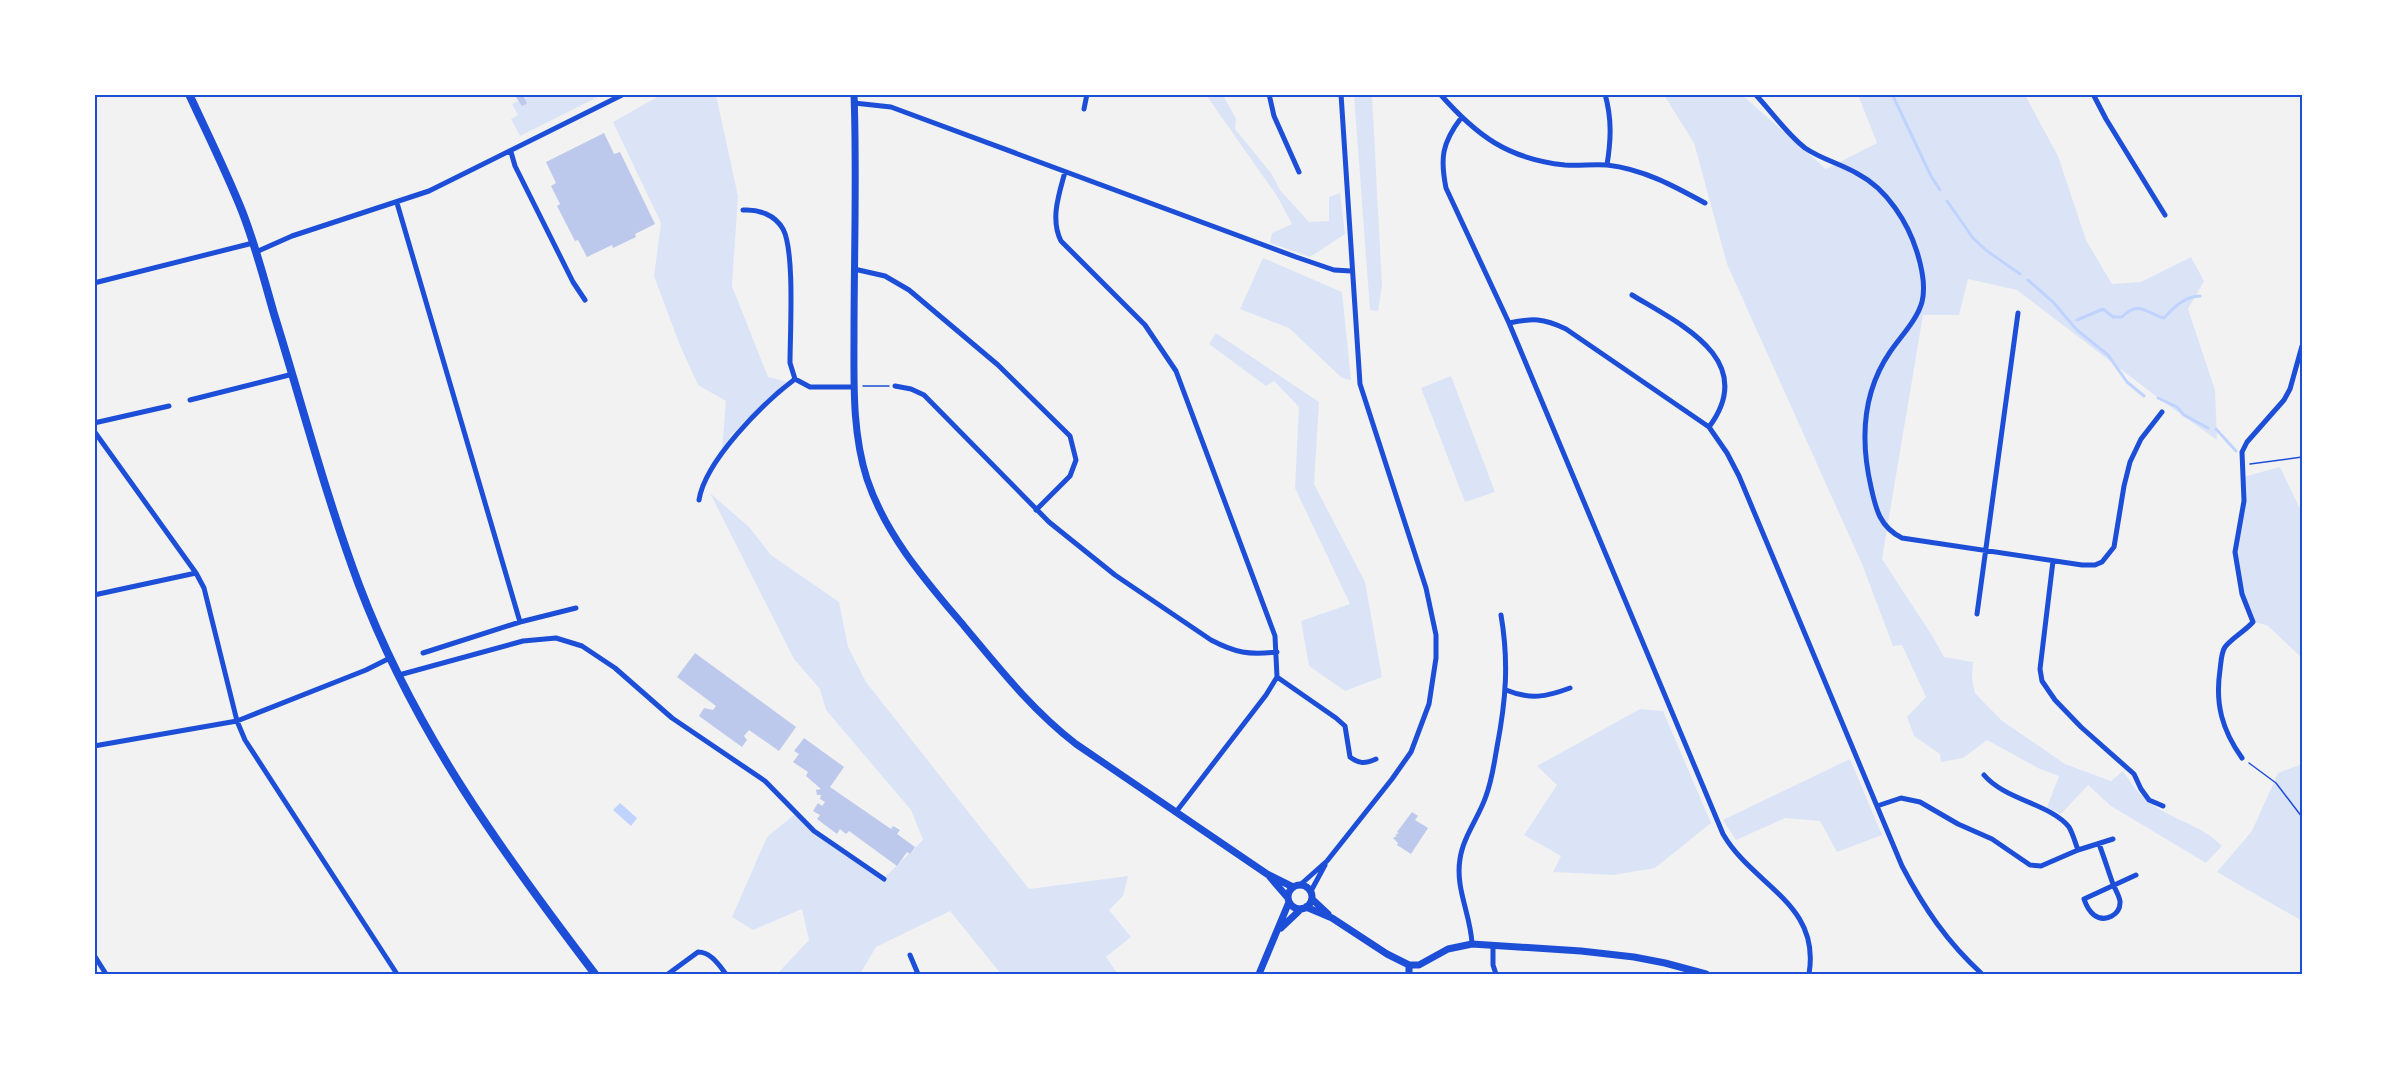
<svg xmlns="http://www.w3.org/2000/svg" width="2397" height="1069" viewBox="0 0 2397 1069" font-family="Rubik,sans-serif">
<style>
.green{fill:#dbe4f7}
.water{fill:#bfd3fe}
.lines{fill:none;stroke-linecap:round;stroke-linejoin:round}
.stream{stroke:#bfd3fe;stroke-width:3}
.building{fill:#bdc9ec}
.path{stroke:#1d4ed8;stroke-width:1.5}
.minor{stroke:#1d4ed8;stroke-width:5}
.tertiary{stroke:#1d4ed8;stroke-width:7}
.secondary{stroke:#1d4ed8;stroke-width:8}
.neatline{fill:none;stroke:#1d4ed8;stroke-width:2}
</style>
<rect width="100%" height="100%" fill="#f2f2f2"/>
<path class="green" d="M 530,95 L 602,95 L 520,136 L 511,119 L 518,115 L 512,104 Z
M 661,95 L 716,95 L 738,196 L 732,286 L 768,377 L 788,382 L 732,434 L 722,449 L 726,401 L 698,385 L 679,343 L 654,276 L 661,223 L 613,122 Z
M 1206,95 L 1223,95 L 1236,119 L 1235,129 L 1271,173 L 1280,190 L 1309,222 L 1329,221 L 1329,197 L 1340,193 L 1345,234 L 1310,257 L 1270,243 L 1272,233 L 1292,224 L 1277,196 Z
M 1354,95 L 1372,95 L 1382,286 L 1378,311 L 1370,310 Z
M 1664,95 L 1742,95 L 1826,169 L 1877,143 L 1858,95 L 2025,95 L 2058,156 L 2086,240 L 2112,284 L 2141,282 L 2191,257 L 2204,281 L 2188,309 L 2215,390 L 2217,440 L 2165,403 L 2017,290 L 1968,279 L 1959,315 L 1923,315 L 1882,559 L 1933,637 L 1944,657 L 1973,662 L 1972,679 L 1975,693 L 2001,720 L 2065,764 L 2111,781 L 2123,771 C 2129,779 2135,790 2143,797 C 2166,819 2200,823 2222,846 L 2206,863 L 2111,806 L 2088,785 L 2061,814 L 2047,807 L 2059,776 L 2038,768 L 1987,740 L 1963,758 L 1941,762 L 1940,754 L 1914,736 L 1907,717 L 1926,697 L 1902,645 L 1893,646 L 1862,564 L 1727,264 L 1694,143 Z
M 1263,258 L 1342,292 L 1351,380 L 1342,378 L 1289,328 L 1240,309 Z
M 1216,333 L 1319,402 L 1314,484 L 1365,582 L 1382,677 L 1345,691 L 1309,666 L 1301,621 L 1350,604 L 1295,488 L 1299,407 L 1274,381 L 1266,386 L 1209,344 Z
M 1451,376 L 1495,492 L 1465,502 L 1421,388 Z
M 2280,467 L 2302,513 L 2302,658 L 2267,625 L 2253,622 L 2242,594 L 2235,552 L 2244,501 L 2243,477 Z
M 710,493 L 749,527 L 771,555 L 839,602 L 848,647 L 866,682 L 1029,889 L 1128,876 L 1123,896 L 1109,910 L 1131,937 L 1106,957 L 1118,974 L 1001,974 L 950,911 L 876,947 L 860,974 L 777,974 L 809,940 L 802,909 L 753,930 L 732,917 L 767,837 L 795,814 L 814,831 L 884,878 L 923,840 L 911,810 L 826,710 L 820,689 L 794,659 Z
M 1640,709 L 1663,711 L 1711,823 L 1655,868 L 1613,875 L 1553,872 L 1561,856 L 1524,835 L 1557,785 L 1537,766 Z
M 1850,759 L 1882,835 L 1837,852 L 1820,821 L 1785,818 L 1736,840 L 1723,820 Z
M 2302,764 L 2302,921 L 2217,872 L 2252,831 L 2278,773 Z"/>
<path class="water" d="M 620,803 L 637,818 L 631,826 L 613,810 Z"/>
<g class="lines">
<path class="stream" d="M 1892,94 L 1931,176 L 1940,190
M 1947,201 L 1973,238 L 1987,251 L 2020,274
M 2028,280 L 2053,302 L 2077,330 L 2108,355 L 2127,382 L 2144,396
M 2077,320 L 2103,309 L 2113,317 L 2122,317 C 2139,300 2146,313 2164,318 C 2173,308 2185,296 2200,296
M 2158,398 L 2177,407 L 2184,415 L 2208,428
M 2216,429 L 2236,451"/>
</g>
<path class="building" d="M 514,94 L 529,94 L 524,97 L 527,104 L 522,106 Z
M 604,133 L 614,154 L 620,152 L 655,224 L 635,234 L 636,237 L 613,248 L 612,245 L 587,257 L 578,240 L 575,241 L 557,206 L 560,204 L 551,186 L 556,183 L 546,162 Z
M 695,653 L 796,727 L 779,751 L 749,730 L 744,736 L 747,740 L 742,747 L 699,716 L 704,708 L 713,710 L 716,706 L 677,677 Z
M 804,738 L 844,767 L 830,787 L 891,829 L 893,826 L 900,830 L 897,834 L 915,847 L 910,854 L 907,852 L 897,866 L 849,831 L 846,834 L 840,829 L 837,834 L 817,819 L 820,815 L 813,811 L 818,803 L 822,806 L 825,802 L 820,799 L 821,795 L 817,795 L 816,790 L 821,789 L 806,776 L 808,772 L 793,762 L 799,754 L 794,751 Z
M 1412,812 L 1418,816 L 1415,820 L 1428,828 L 1411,854 L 1397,845 L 1398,843 L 1393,838 L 1397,836 L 1395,835 L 1399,833 L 1397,832 Z"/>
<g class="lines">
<path class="path" d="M 863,386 L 889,386
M 2250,464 L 2302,457
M 2249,763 L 2276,783 L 2302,817"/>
<path class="minor" d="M 1269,94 L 1274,116 L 1299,172
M 1440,94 C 1477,136 1508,159 1565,165 C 1579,166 1593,164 1607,165 C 1643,169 1674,186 1705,203
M 1605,94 C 1612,119 1611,140 1607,165
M 1755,94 C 1772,112 1786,133 1805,148 C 1821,159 1841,164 1858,174 C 1887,189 1908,223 1917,252 C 1922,268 1926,286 1922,302 C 1917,320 1901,336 1890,352 C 1862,393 1860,439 1871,487 C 1876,510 1880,527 1902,538 L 2082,565 L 2095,565 L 2102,562 L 2114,547 L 2124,486 L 2130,462 L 2141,439 L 2162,412
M 2093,94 L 2106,119 L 2165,215
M 854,103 L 891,107 L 1296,257 L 1334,270 L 1351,271
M 1084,109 L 1087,94
M 1461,118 C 1442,143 1440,158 1446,188 L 1509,323 L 1723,834 C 1753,886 1821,903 1809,974
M 511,152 L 515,166 L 573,282 L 585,300
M 1065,172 C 1059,194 1050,219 1061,241 L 1145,325 L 1176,371 L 1275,636 L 1277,677 L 1266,695 L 1176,812
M 397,203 L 520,622
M 743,210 C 759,209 775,215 783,229 C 795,251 790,334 790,363 L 795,379
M 256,252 L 292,236 L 429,191 L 624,94
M 854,269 L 885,276 L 909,290 L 998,365 L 1070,436 L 1076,460 L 1070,476 L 1036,510
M 94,283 L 253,243
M 1632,295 C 1680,324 1759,360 1709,427
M 1509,323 C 1533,318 1543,318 1566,329 L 1709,427 L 1727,453 L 1739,476 L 1902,866 C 1924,908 1947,942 1982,974
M 895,386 L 911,389 L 924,395 L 1049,522 L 1115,575 L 1211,640 C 1236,653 1248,655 1277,652
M 190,400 L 293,374
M 94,423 L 169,406
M 94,431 L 196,573 L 204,588 L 237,721 L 245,740 L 397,974
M 699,500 C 705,461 763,403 795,379 L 810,387 L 854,387
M 2053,561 L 2040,669 L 2042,681 L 2055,700 L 2081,727 L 2134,774 L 2141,789 L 2149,800 L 2163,806
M 94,595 L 196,573
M 1977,614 L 2018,313
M 423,653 L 520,622 L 576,608
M 399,675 L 523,641 L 556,638 L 582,646 L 615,668 L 672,718 L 765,781 L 814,831 L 884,879
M 1277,677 L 1336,718 L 1345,726 L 1350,757 C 1359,764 1365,764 1376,759
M 1506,690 C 1530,700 1546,697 1570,688
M 94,746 L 237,721 L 366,670 L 390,658
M 2242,758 C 2222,730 2215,704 2220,670 C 2221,663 2221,653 2225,647 C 2232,638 2245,631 2253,622 L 2242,594 L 2235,552 L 2244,501 L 2242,452 L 2247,442 L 2284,400 L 2290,389 L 2302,346
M 1984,775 C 2005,800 2051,804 2069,827 C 2073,834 2075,842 2078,850
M 1877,806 L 1901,798 L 1920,802 L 1958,824 L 1992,839 L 2030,865 L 2041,866 L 2078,850 L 2113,839
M 2099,844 C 2104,857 2108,870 2113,884 C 2115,889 2119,895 2120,901 C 2121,915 2105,923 2094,915 C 2089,911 2086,905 2084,899 L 2136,875
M 1300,885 L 1327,861 L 1392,779 L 1411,752 L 1429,704 L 1436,658 L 1436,635 L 1426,588 L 1360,384 L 1341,94
M 1311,891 L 1325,865
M 1472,944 C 1471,915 1455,889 1460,859 C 1463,837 1479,817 1486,796 C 1492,780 1494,764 1497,747 C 1506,700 1509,662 1501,615
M 1493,946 L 1493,965 L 1496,974
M 94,955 L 106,974
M 910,955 L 918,974
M 668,974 L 698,952 C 711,952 719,965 726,974"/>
<path class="tertiary" d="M 854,94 C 857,174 854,255 854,335 C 854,383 852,432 867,479 C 886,536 926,581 964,626 C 999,668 1032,710 1076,744 L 1267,874 L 1293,887
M 1270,877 L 1288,898
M1288 897a12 12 0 1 1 24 0a12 12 0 1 1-24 0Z
M 1312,899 L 1328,914
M 1306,907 L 1332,918 L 1387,954 L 1409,965 L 1419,965 L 1448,949 L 1472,944 L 1581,951 L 1634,957 L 1665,963 L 1706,974
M 1281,928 L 1301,909
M 1409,965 L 1409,974
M 1259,974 L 1289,902"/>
<path class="secondary" d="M 189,94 C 207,133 226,171 242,211 C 255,244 264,279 274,314 C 302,404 326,497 359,585 C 414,731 502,852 595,974"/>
</g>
<rect width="2397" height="1069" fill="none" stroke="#ffffff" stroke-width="192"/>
<rect x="96" y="96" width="2205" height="877" class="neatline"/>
</svg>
